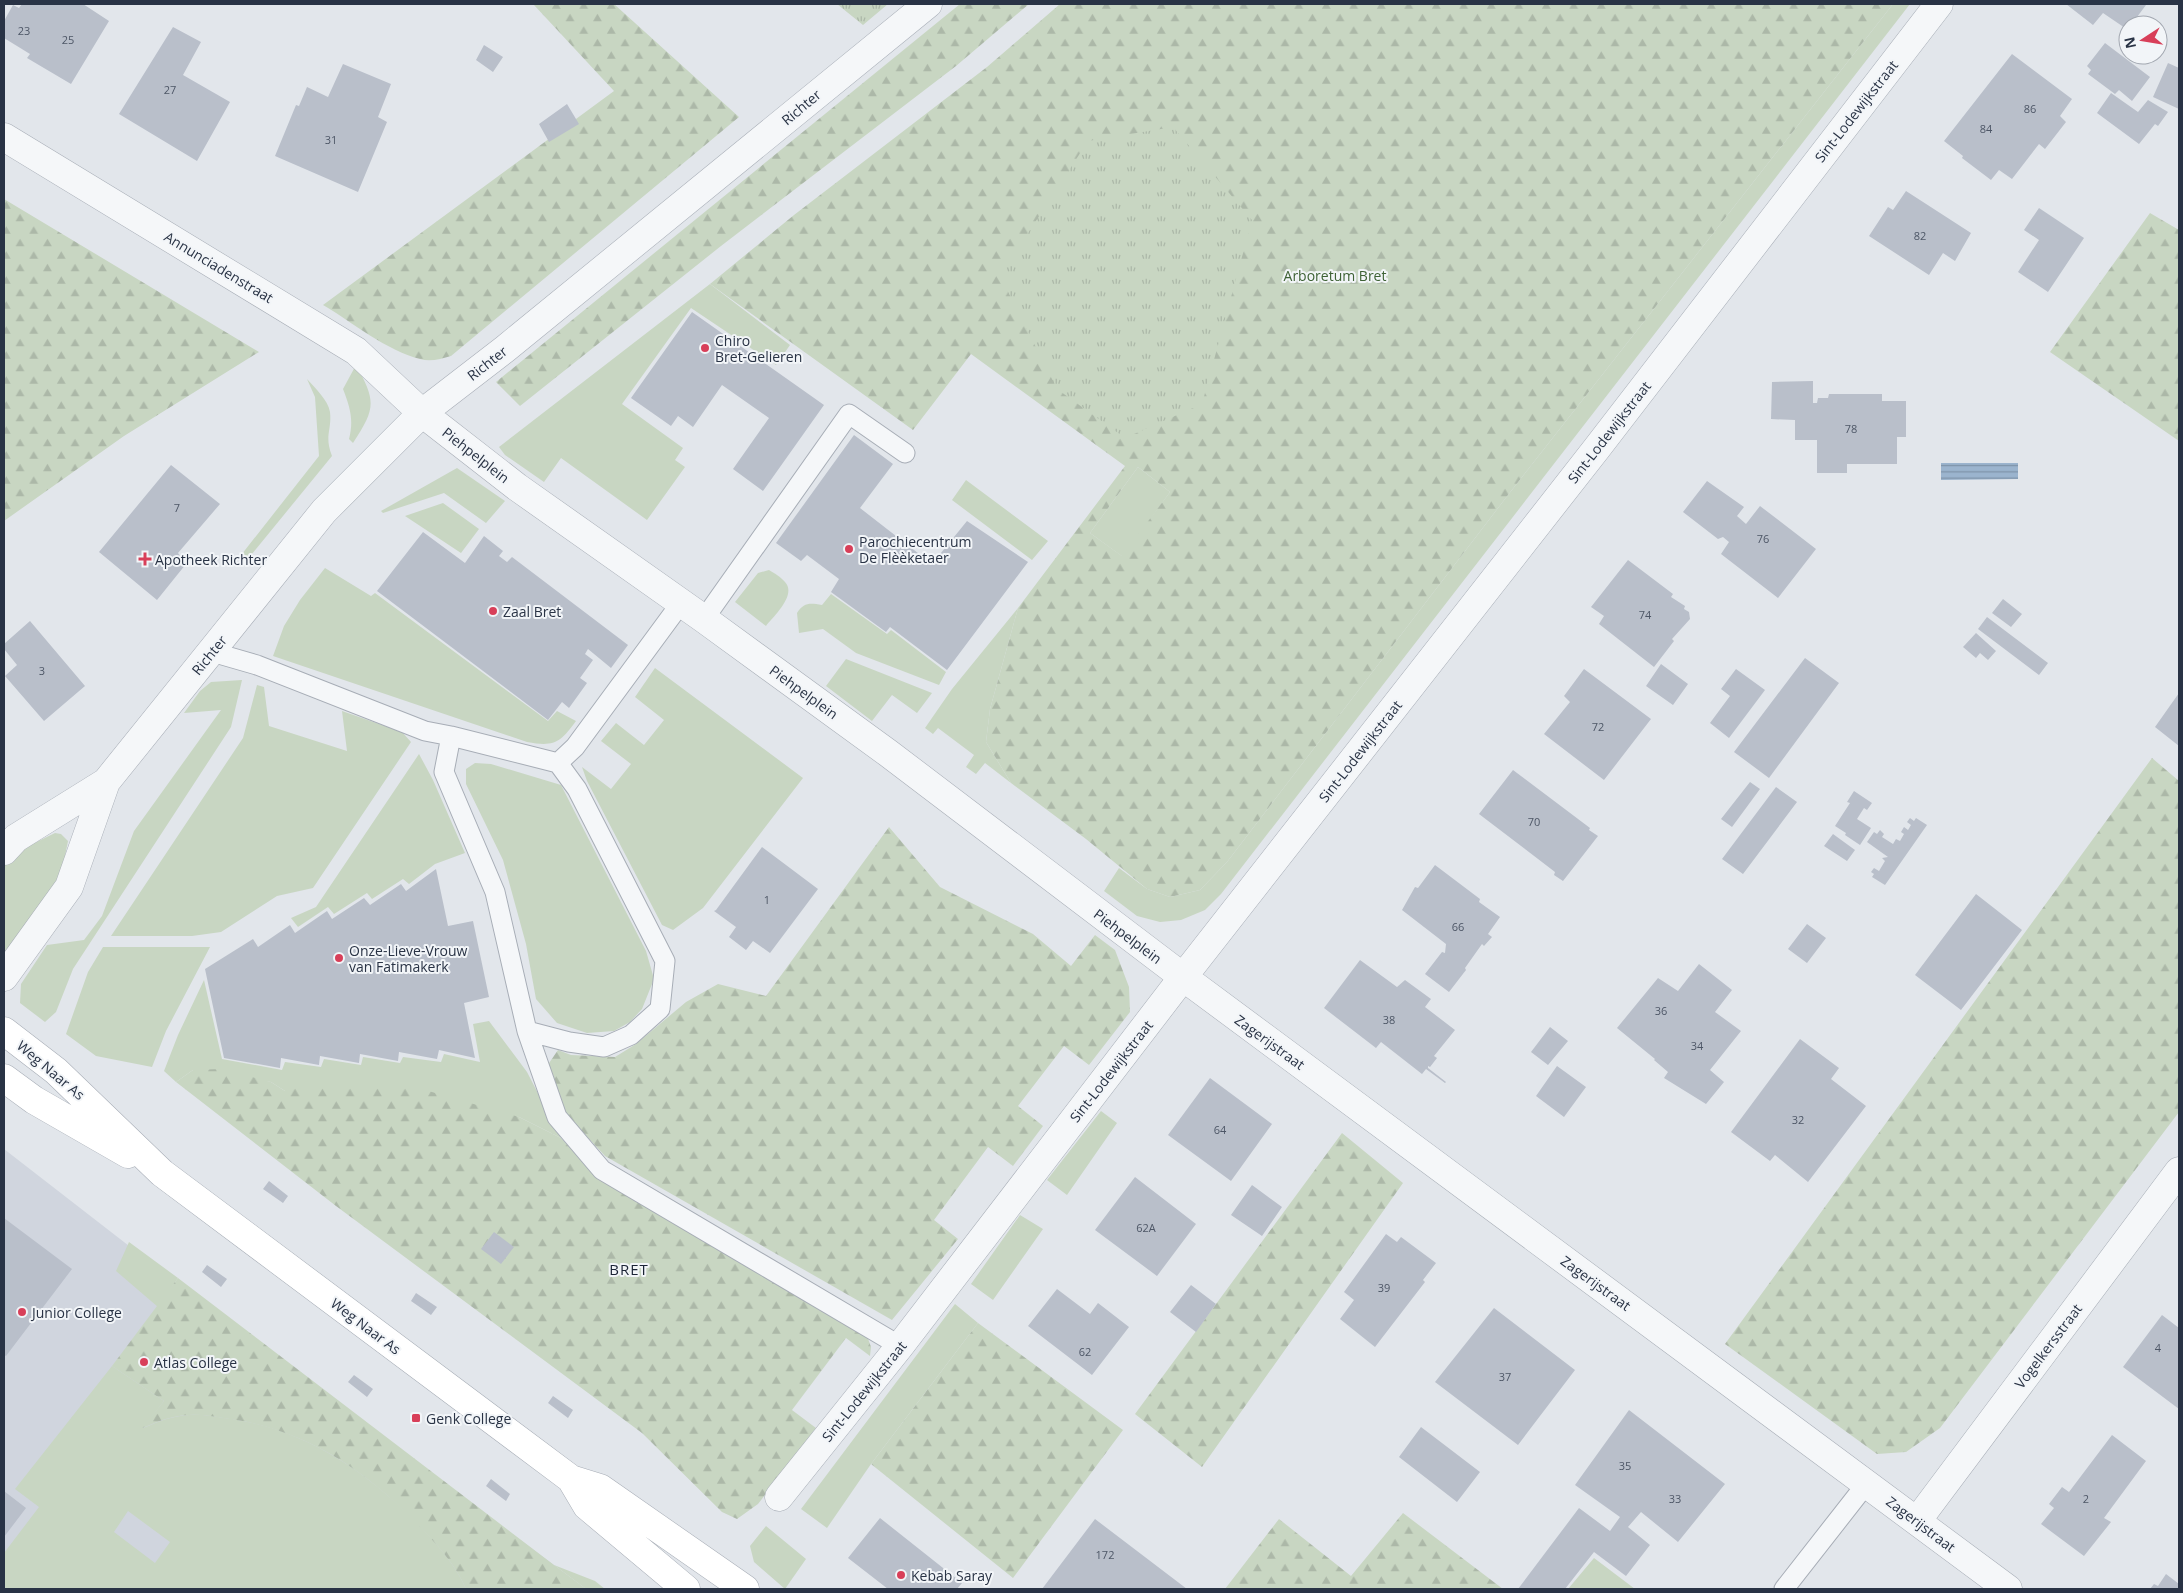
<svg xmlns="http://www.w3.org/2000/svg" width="2183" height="1593" viewBox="0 0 2183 1593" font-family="'Open Sans',sans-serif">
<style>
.built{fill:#d0d5de}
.grass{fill:#c8d6c2;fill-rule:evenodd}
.forest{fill:url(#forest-firs);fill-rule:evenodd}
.park{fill:url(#park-tufts)}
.water{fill:url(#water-rules)}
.building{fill:#b9bfca}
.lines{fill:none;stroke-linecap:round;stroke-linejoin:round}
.service-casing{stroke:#a7adb6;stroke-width:21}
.minor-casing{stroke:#a7adb6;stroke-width:29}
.secondary-casing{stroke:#a7adb6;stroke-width:29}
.service{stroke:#f5f7f9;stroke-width:19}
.minor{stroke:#f5f7f9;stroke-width:28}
.secondary{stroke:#fff;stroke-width:28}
.poi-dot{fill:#d83f59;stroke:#f2f5f8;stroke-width:2}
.labels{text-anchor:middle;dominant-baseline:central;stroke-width:4;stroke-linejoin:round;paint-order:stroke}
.number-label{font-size:11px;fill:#4d5666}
.street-label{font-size:14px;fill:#293345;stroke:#f2f5f8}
.park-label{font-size:14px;fill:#3e6235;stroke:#f2f5f8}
.poi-label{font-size:14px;fill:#293345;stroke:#f2f5f8;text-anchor:start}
.neighbourhood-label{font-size:15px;letter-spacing:1px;fill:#1b2436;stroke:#f2f5f8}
</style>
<defs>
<pattern id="forest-firs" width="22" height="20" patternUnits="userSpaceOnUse" patternTransform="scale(1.25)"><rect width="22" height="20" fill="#c8d6c2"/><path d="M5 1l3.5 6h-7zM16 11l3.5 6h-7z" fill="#acb8a8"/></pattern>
<pattern id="park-tufts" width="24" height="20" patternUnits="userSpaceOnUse" patternTransform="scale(1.25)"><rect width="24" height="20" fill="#c8d6c2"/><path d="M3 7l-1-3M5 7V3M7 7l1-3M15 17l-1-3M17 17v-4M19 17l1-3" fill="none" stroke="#acb8a8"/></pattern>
<pattern id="water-rules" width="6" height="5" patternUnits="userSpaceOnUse" patternTransform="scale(1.25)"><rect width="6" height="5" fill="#9bb4ce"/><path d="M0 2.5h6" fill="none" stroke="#7e93a9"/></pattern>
</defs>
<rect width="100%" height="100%" fill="#e2e6eb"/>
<path class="built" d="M 4,1149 L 182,1287 L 586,1589 L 4,1589 Z"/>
<path class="grass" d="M 1893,4 L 1910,4 L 1221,894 L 1205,910 L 1181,920 L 1160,922 L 1137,916 L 1104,891 L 1119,868 L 1147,889 L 1170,897 L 1200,890 L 1227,862 L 1508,495 Z
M 710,284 L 790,345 L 776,365 L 691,308 L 622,404 L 683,448 L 675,460 L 685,467 L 647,520 L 561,458 L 544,482 L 505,455 L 499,447 Z
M 356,365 C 376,401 376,408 353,443 L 349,439 C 354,420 350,407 343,389 Z
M 307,379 C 315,388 328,400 330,412 C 332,430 324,436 332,456 L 243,565 L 238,559 L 319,456 L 315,397 Z
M 1138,467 L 1170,492 L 1123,557 L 1090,533 Z
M 457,468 L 505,501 L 486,523 L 444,493 L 383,513 L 381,511 Z
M 966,480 L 1048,541 L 1032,560 L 952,500 Z
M 443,503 L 479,529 L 461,553 L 405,516 Z
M 325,568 L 371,596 L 375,593 L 548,721 L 557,711 L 576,721 C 560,743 554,747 527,742 L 273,656 L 284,626 L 300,600 Z
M 769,570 C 774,573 781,577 785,582 C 797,595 774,616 766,626 L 735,602 L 758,573 Z
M 831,594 L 887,634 L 891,630 L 946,672 L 939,685 L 856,653 L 823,629 L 799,633 L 797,613 C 804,602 810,603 822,605 Z
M 1018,608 L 990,709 L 986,742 L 1011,783 L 985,763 L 976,774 L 966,767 L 974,755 L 938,728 L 933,734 L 925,728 L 952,689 Z
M 846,659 L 932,693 L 917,713 L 892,695 L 872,721 L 826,686 Z
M 655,668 L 803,778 L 703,908 L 673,930 L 662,925 L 587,781 L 582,767 L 611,789 L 631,764 L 601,741 L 616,723 L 644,745 L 664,720 L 635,697 Z
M 242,680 L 231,727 L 73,969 L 56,1012 L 45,1022 L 20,1003 L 21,984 L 47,945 L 84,940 L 102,916 L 134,831 L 221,710 L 184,713 L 200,691 L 211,682 Z
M 257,685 L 264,687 L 269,726 L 347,751 L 342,711 L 402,732 L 411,742 L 313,888 L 277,896 L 221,932 L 192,936 L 111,936 L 243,738 Z
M 419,754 L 433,780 L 465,853 L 435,864 L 409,884 L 403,879 L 372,899 L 367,893 L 334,914 L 328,907 L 298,927 L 291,918 L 316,907 Z
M 475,763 L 491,764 L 561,785 L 646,951 L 654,979 L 642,1009 L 630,1022 L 614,1031 L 587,1033 L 557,1023 L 536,999 L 526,944 L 503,860 L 466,784 L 466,769 Z
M 55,833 L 61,834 L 68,841 L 63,866 L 55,888 L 4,963 L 4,866 L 18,851 Z
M 103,947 L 210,947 L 166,1031 L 152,1067 L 96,1056 L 66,1034 L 88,972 Z
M 204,980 L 222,1059 L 282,1070 L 285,1062 L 321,1067 L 324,1059 L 361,1065 L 363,1057 L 400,1063 L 403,1057 L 441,1062 L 444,1054 L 480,1062 L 473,1024 L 489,1021 L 527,1072 L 561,1138 L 519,1117 L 285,1091 L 271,1082 L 193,1070 L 176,1082 L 164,1071 L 178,1035 Z
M 1101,1111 L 1117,1123 L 1067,1195 L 1047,1180 Z
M 1020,1215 L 1043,1229 L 993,1300 L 971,1284 Z
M 129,1242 L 178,1278 L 158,1307 L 116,1271 Z
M 955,1304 L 978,1323 L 871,1464 L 827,1528 L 801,1509 Z
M 112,1366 L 164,1401 L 143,1428 C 153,1424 164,1419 175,1417 C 192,1413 208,1415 224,1418 C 300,1427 361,1467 414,1520 C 433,1540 455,1563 466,1589 L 4,1589 L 4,1553 L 39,1507 L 15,1489 ZM 128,1511 L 170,1542 L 155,1563 L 114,1532 Z
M 766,1526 L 806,1559 L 785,1589 L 754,1562 L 750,1546 Z
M 1594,1558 L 1635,1589 L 1568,1589 Z
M 554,1565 L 595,1581 L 605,1589 L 586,1589 Z"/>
<path class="forest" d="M 535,4 L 614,4 L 739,117 L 451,356 C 441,359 430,362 420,359 C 387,351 352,322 323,305 L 614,91 L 534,5 Z
M 960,4 L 1029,4 L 956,66 L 721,246 L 520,406 L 496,382 Z
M 1060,4 L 1893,4 L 1508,495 L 1227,862 L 1200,890 L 1170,897 L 1147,889 L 1086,839 L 1011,783 L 986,742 L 990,709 L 1018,608 L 1125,466 L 971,354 L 913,430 L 710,284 L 794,215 L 987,67 ZM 1138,467 L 1170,492 L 1122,556 L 1090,533 Z
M 4,199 L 259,352 L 124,436 L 4,521 Z
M 2150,213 L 2179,230 L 2179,441 L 2050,352 Z
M 2152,758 L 2179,781 L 2179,1112 L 1940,1428 L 1906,1452 L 1877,1454 L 1725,1344 Z
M 889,827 L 940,887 L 1033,934 L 1071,966 L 1095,935 L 1115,950 L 1129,987 L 1130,1012 L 1089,1065 L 1064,1046 L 1018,1106 L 1043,1126 L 1013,1166 L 988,1147 L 934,1220 L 958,1239 L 892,1320 L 605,1156 L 567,1115 L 547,1066 L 558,1050 L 571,1055 L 615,1057 L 636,1044 L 686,1002 L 718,984 L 766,996 Z
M 221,1069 L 271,1082 L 285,1091 L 291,1084 L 418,1088 L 519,1117 L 561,1138 L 589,1168 L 866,1333 L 871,1347 L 870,1356 L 846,1338 L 792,1410 L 816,1428 L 758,1504 L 737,1519 L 722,1512 L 642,1433 L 336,1206 L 176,1082 L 193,1070 Z
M 1342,1133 L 1403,1183 L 1202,1467 L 1135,1414 Z
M 178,1278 L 554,1565 L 586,1589 L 466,1589 C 455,1563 433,1540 413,1520 C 361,1466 299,1427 223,1418 C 207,1415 191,1413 174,1417 C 163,1419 153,1424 142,1428 L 164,1401 L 112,1366 Z
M 978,1323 L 1123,1430 L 1013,1578 L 871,1464 Z
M 1403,1513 L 1503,1589 L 1225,1589 L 1279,1519 L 1351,1576 Z"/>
<path class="park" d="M 837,4 L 888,4 L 863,25 Z
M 1173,127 L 1252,220 L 1202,404 L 1125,438 L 1057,389 L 1000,276 L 1088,141 Z"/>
<path class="water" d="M 1941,463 L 2018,463 L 2018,479 L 1941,480 Z"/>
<path class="building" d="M 22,4 L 83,4 L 109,21 L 71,84 L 27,58 L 30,54 L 4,38 L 4,21 L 13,5 L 19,8 Z
M 2066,4 L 2144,4 L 2146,5 L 2131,25 L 2128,25 L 2128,30 L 2103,13 L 2093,25 Z
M 173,27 L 201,42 L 183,75 L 230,102 L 197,161 L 119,114 Z
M 2105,43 L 2150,77 L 2132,101 L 2119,90 L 2115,94 L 2088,74 L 2091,70 L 2087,66 Z
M 484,45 L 503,57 L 493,72 L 476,60 Z
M 2012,54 L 2072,99 L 2060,116 L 2066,122 L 2045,149 L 2039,144 L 2012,179 L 1999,170 L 1991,180 L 1962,158 L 1963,156 L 1944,141 Z
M 2168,63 L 2179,68 L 2179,109 L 2153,97 Z
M 343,64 L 391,84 L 378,117 L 387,122 L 358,192 L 275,156 L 296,105 L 299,106 L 307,87 L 328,97 Z
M 2111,93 L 2138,112 L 2148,100 L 2168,112 L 2158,126 L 2155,124 L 2139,144 L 2097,113 Z
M 567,104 L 579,124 L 549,142 L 539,124 Z
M 1906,191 L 1971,233 L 1955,261 L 1943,253 L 1929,275 L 1869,236 L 1888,207 L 1893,210 Z
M 2039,208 L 2084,238 L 2048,292 L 2018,272 L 2039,240 L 2024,230 Z
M 692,312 L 824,405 L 763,491 L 733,469 L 769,418 L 722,385 L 693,427 L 678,416 L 671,426 L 631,398 Z
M 1813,381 L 1813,403 L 1817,403 L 1818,398 L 1828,398 L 1829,394 L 1882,394 L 1882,401 L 1906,401 L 1906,437 L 1897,437 L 1897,464 L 1847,464 L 1847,473 L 1817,473 L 1817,440 L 1795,440 L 1795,420 L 1771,419 L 1772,382 Z
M 854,435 L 893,464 L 860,508 L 932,564 L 967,521 L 1028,562 L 947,670 L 890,627 L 886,632 L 831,592 L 839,579 L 807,555 L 801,561 L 776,543 Z
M 171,465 L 220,504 L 178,553 L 186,564 L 157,600 L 99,552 Z
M 1707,481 L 1744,507 L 1737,516 L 1746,524 L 1760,506 L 1816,549 L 1778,598 L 1721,554 L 1729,542 L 1723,537 L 1718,539 L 1683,512 Z
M 423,532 L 465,563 L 484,536 L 503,551 L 499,556 L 507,562 L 512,557 L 628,645 L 611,668 L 588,649 L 585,654 L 593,660 L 580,678 L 587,683 L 569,708 L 562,702 L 548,720 L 377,591 Z
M 1628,560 L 1673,594 L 1671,597 L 1685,606 L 1684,609 L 1689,612 L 1690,619 L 1672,639 L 1674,641 L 1654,667 L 1599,624 L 1604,616 L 1591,607 Z
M 2003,599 L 2022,614 L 2011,627 L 1992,613 Z
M 1987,617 L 2048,663 L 2039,675 L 1978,629 Z
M 30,621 L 85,686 L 44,721 L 5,676 L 17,665 L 4,649 L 4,644 Z
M 1976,633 L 1996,651 L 1988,660 L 1980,653 L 1976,658 L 1963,647 Z
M 1805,658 L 1839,683 L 1769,778 L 1734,752 Z
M 1661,664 L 1688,684 L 1673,705 L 1646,686 Z
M 1584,669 L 1651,719 L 1604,780 L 1544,734 L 1570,702 L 1564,696 Z
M 1736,669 L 1765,690 L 1729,738 L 1710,723 L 1730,696 L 1721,689 Z
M 2179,693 L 2179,746 L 2155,727 Z
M 1513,770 L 1590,828 L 1589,830 L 1598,836 L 1563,881 L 1554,875 L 1555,872 L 1479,814 Z
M 1750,782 L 1760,789 L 1732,827 L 1721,819 Z
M 1776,787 L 1797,802 L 1743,874 L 1722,859 Z
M 1854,791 L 1872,803 L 1867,810 L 1864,808 L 1857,819 L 1871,828 L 1860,845 L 1845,835 L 1846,833 L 1835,826 L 1850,803 L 1847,802 Z
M 1910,818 L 1914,821 L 1916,818 L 1927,825 L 1885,885 L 1872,877 L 1874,874 L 1871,872 L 1874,868 L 1879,871 L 1885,861 L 1882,858 L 1888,857 L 1867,842 L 1874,832 L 1877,834 L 1880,830 L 1884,834 L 1882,837 L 1893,844 L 1896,839 L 1900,841 L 1904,834 L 1901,832 L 1904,827 L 1908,830 L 1911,825 L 1907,822 Z
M 1833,834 L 1855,850 L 1847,861 L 1824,846 Z
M 762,847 L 818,889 L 770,953 L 753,941 L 746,950 L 729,937 L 736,927 L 714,911 L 716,910 Z
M 1435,865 L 1480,899 L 1479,902 L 1500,917 L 1488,934 L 1492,937 L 1484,946 L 1482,944 L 1465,968 L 1466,970 L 1449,992 L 1425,974 L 1442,952 L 1445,953 L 1446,944 L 1402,910 L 1415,887 L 1418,888 Z
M 436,869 L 448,926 L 473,921 L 489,997 L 464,1003 L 475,1058 L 439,1050 L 437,1059 L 399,1052 L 398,1061 L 360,1054 L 359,1063 L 320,1056 L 319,1065 L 281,1058 L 280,1068 L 224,1058 L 205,969 L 253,939 L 258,947 L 290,925 L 295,933 L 327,911 L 332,919 L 364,898 L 370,905 L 401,884 L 406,891 Z
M 1976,894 L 2022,930 L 1961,1010 L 1915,975 Z
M 1807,924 L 1826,938 L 1807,963 L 1788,949 Z
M 1360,960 L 1397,987 L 1405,980 L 1431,999 L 1425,1007 L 1455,1030 L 1434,1056 L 1437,1058 L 1430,1067 L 1428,1066 L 1428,1068 L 1446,1082 L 1445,1083 L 1426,1069 L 1422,1074 L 1381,1042 L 1376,1048 L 1324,1008 Z
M 1699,964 L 1732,990 L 1715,1012 L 1741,1031 L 1710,1070 L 1724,1082 L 1706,1104 L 1664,1078 L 1668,1072 L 1654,1060 L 1655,1059 L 1617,1028 L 1658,978 L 1678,991 Z
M 1550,1027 L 1568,1041 L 1548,1065 L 1531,1052 Z
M 1800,1039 L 1839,1068 L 1831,1079 L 1866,1106 L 1808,1182 L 1775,1155 L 1770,1161 L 1731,1132 Z
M 1557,1066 L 1586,1087 L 1564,1117 L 1536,1096 Z
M 1210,1078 L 1272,1124 L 1231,1181 L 1168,1135 Z
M 1135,1177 L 1196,1224 L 1157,1276 L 1095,1230 Z
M 269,1181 L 288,1196 L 283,1203 L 263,1189 Z
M 1252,1185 L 1282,1207 L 1262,1236 L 1231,1215 Z
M 4,1218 L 72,1269 L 6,1356 L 4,1355 Z
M 494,1232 L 514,1247 L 501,1264 L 481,1249 Z
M 1386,1234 L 1397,1242 L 1401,1237 L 1436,1263 L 1423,1280 L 1425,1282 L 1375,1347 L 1340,1319 L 1354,1300 L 1344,1292 Z
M 207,1265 L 227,1279 L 221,1287 L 202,1272 Z
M 1191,1285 L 1216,1304 L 1196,1332 L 1170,1312 Z
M 1057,1289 L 1090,1314 L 1098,1303 L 1129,1327 L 1092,1375 L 1028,1326 Z
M 416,1293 L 437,1307 L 431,1315 L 411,1301 Z
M 1494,1308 L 1575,1370 L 1518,1445 L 1435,1382 Z
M 2162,1315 L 2179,1328 L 2179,1409 L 2123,1367 Z
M 354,1375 L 373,1389 L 367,1397 L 348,1382 Z
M 553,1396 L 573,1410 L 568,1418 L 548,1403 Z
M 1629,1410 L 1725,1484 L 1678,1542 L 1641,1512 L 1628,1527 L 1650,1545 L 1626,1576 L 1594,1552 L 1565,1589 L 1518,1589 L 1579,1508 L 1610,1531 L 1620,1517 L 1575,1485 Z
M 1421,1427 L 1480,1472 L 1457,1502 L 1399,1457 Z
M 2112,1435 L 2146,1461 L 2104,1518 L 2111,1522 L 2084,1556 L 2041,1524 L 2054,1508 L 2049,1504 L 2062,1487 L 2069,1492 Z
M 491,1479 L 510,1494 L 506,1501 L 486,1486 Z
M 4,1491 L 26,1508 L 4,1537 Z
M 880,1518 L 962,1583 L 957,1589 L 888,1589 L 848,1558 Z
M 1095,1519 L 1187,1589 L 1042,1589 Z
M 2166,1574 L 2179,1584 L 2179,1589 L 2150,1589 L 2154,1584 L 2158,1586 Z"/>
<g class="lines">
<g class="service-casing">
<path id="service" d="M 704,619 L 849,414 L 905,453
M 212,652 L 257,665 L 425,731 L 451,736 L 444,772 L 495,892 L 527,1031 L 557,1117 L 602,1170 L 900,1346
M 451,736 L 558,763 L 577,789 L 665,961 L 660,1009 L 631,1035 L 604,1047 L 569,1042 L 527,1031
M 558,763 L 575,747 L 681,603
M 1784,1589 L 1867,1483"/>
</g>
<g class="minor-casing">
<path id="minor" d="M 4,137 L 356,351 L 422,413 L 517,487 L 704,619 L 888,753 L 1183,977 L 2008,1589
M 4,851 L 16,838 L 106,782 L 324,511 L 422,413 L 505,349 L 928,4
M 4,977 L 69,887 L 106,782
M 779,1497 L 900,1346 L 1183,977 L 1597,448 L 1939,4
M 1917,1521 L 2179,1171"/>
</g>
<g class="secondary-casing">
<path id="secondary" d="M 4,1031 L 56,1071 L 162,1173 L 571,1479 L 600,1488 L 745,1589
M 4,1078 L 34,1100 L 128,1154
M 571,1479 L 587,1506 L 686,1589"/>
</g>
<use href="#service" class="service"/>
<use href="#minor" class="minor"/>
<use href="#secondary" class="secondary"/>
</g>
<g class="poi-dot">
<circle cx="705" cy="348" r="5"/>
<circle cx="849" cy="549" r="5"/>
<path d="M142.5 551.5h5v5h5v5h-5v5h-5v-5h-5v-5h5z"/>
<circle cx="493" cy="611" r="5"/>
<circle cx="339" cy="958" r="5"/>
<circle cx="22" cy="1312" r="5"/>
<circle cx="144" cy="1362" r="5"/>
<rect x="411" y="1413" width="10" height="10" rx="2.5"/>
<circle cx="901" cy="1575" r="5"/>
</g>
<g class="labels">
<g class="number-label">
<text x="24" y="30">23</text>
<text x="68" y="39">25</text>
<text x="170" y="89">27</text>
<text x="2030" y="108">86</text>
<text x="1986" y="128">84</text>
<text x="331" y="139">31</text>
<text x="1920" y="235">82</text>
<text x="1851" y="428">78</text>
<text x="177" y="507">7</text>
<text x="1763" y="538">76</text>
<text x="1645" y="614">74</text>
<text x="42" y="670">3</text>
<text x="1598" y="726">72</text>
<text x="1534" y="821">70</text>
<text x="767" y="899">1</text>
<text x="1458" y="926">66</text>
<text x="1661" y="1010">36</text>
<text x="1389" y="1019">38</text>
<text x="1697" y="1045">34</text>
<text x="1798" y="1119">32</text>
<text x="1220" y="1129">64</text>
<text x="1146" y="1227">62A</text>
<text x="1384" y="1287">39</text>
<text x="2158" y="1347">4</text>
<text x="1085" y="1351">62</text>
<text x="1505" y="1376">37</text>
<text x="1625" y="1465">35</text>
<text x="1675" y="1498">33</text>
<text x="2086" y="1498">2</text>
<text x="1105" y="1554">172</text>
</g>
<g class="street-label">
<text transform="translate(801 107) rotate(-40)">Richter</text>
<text transform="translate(1856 111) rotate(-52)">Sint-Lodewijkstraat</text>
<text transform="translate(219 267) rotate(31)">Annunciadenstraat</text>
<text transform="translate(487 363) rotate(-38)">Richter</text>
<text transform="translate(1609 432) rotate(-52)">Sint-Lodewijkstraat</text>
<text transform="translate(476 455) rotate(38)">Piehpelplein</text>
<text transform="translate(209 655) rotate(-51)">Richter</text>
<text transform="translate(804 692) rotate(36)">Piehpelplein</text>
<text transform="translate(1360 751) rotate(-52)">Sint-Lodewijkstraat</text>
<text transform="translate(1128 936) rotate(37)">Piehpelplein</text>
<text transform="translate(1270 1042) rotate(36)">Zagerijstraat</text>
<text transform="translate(51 1070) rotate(40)">Weg Naar As</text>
<text transform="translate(1111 1071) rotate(-52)">Sint-Lodewijkstraat</text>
<text transform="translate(1596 1283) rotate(36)">Zagerijstraat</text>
<text transform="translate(366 1326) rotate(37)">Weg Naar As</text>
<text transform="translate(2048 1346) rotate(-53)">Vogelkersstraat</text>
<text transform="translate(864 1391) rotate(-51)">Sint-Lodewijkstraat</text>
<text transform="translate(1921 1524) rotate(37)">Zagerijstraat</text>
</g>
<g class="park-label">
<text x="1335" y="275">Arboretum Bret</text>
</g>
<g class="poi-label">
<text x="715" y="340">Chiro<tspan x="715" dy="16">Bret-Gelieren</tspan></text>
<text x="859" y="541">Parochiecentrum<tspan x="859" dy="16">De Flèèketaer</tspan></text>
<text x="155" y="559">Apotheek Richter</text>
<text x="503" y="611">Zaal Bret</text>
<text x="349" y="950">Onze-Lieve-Vrouw<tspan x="349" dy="16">van Fatimakerk</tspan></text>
<text x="32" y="1312">Junior College</text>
<text x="154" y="1362">Atlas College</text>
<text x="426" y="1418">Genk College</text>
<text x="911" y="1575">Kebab Saray</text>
</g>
<g class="neighbourhood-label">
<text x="629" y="1269">BRET</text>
</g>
</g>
<rect width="2183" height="1593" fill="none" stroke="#293345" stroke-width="10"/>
<g transform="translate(2143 40) rotate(258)"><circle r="24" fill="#f2f5f8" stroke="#a2a7b0"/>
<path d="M0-4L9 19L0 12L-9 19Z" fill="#d83f59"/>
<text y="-8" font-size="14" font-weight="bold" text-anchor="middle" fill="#293345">N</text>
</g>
</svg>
